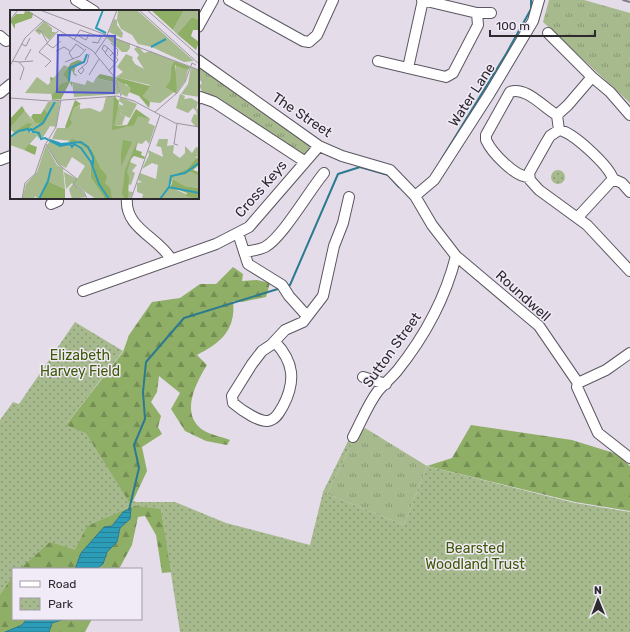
<svg xmlns="http://www.w3.org/2000/svg" width="630" height="632" viewBox="0 0 630 632" font-family="Rubik,sans-serif">
<style>
.grass{fill:url(#grass-tufts)}
.forest{fill:url(#forest-firs)}
.park{fill:url(#park-dots)}
.water{fill:url(#water-rules);stroke:#2c7a8f}
.lines{fill:none;stroke-linecap:round;stroke-linejoin:round}
.stream{stroke:#2c7a8f;stroke-width:2}
.minor-casing{stroke:#5c5661;stroke-width:12}
.minor{stroke:#fff;stroke-width:10}
.rail{stroke:#837e86;stroke-width:2}
.labels{text-anchor:middle;dominant-baseline:central;stroke-width:3;stroke-linejoin:round;paint-order:stroke}
.street-label{font-size:14px;fill:#2d2a2f;stroke:#f1eaf7}
.park-label{font-size:14px;fill:#3e5906;stroke:#f1eaf7}
.inset-river{fill:none;stroke:#2c9db8;stroke-width:2}
.inset-road{fill:none;stroke:#9b959f;stroke-width:1}
.view{fill:#5358cf;fill-opacity:0.15;stroke:#5358cf;stroke-width:2}
.inset-edge{fill:none;stroke:#2d2a2f;stroke-width:2}
</style>
<defs>
<pattern id="grass-tufts" width="24" height="20" patternUnits="userSpaceOnUse"><rect width="24" height="20" fill="#a6ba8e"/><path d="M3 7l-1-3M5 7V3M7 7l1-3M15 17l-1-3M17 17v-4M19 17l1-3" fill="none" stroke="#889774"/></pattern>
<pattern id="forest-firs" width="22" height="20" patternUnits="userSpaceOnUse"><rect width="22" height="20" fill="#8fae66"/><path d="M5 1l3.5 6h-7zM16 11l3.5 6h-7z" fill="#758e54"/></pattern>
<pattern id="park-dots" width="8" height="8" patternUnits="userSpaceOnUse"><rect width="8" height="8" fill="#a6ba8e"/><path d="M2 2h.1M6 6h.1" fill="none" stroke="#889774" stroke-width="1.8" stroke-linecap="round"/></pattern>
<pattern id="water-rules" width="6" height="5" patternUnits="userSpaceOnUse"><rect width="6" height="5" fill="#2c9db8"/><path d="M0 2.5h6" fill="none" stroke="#268096"/></pattern>
</defs>
<rect width="100%" height="100%" fill="#e4dde9"/>
<path class="grass" d="M 549,0 L 584,0 L 630,13 L 630,103 L 543,22 Z
M 198,67 L 308,143 L 310,146 L 310,151 L 303,157 L 204,95 L 199,86 L 202,83 L 198,77 Z
M 365,428 L 427,466 L 404,525 L 327,494 L 355,437 Z"/>
<path class="forest" d="M 233,267 L 243,274 L 242,281 L 257,280 L 270,283 L 266,297 L 242,302 L 233,301 C 236,330 221,343 197,355 L 207,365 C 197,381 182,409 198,426 C 205,434 220,436 230,440 L 227,445 L 206,441 L 185,431 L 171,409 L 180,393 L 159,376 L 157,392 L 151,402 L 161,416 L 158,427 L 162,434 L 142,447 L 147,471 L 133,501 L 161,509 L 172,572 L 162,573 L 156,535 L 145,516 L 138,517 L 132,545 L 119,569 L 13,569 L 13,619 L 92,619 L 85,632 L 0,632 L 0,494 L 66,425 L 123,352 L 129,335 L 152,302 L 180,298 L 200,284 L 216,284 Z
M 471,425 L 572,440 L 617,454 L 630,466 L 630,511 L 575,502 L 427,466 L 452,458 Z"/>
<path class="park" d="M551 177a7 7 0 1 1 14 0a7 7 0 1 1-14 0Z
M 75,322 L 123,351 L 66,425 L 86,433 L 129,502 L 175,502 L 226,523 L 310,545 L 323,492 L 351,435 L 355,437 L 327,494 L 404,525 L 427,466 L 575,503 L 630,512 L 630,632 L 180,632 L 161,509 L 134,506 L 87,526 L 75,550 L 50,542 L 20,569 L 13,569 L 13,576 L 0,595 L 0,420 L 13,402 L 19,404 Z"/>
<path class="water" d="M 131,508 L 130,519 L 120,528 L 117,542 L 107,552 L 103,564 L 96,569 L 75,569 L 81,553 L 104,527 L 112,526 L 123,512 Z
M 27,619 L 65,619 L 52,623 L 49,632 L 5,632 L 22,625 Z"/>
<g class="lines">
<path class="stream" d="M 441,160 L 506,54 L 531,9 L 531,0
M 287,286 L 290,285 L 338,174 L 360,167 L 388,175 L 399,187
M 129,510 L 139,468 L 134,445 L 145,419 L 143,392 L 146,362 L 184,318 L 281,288"/>
<g class="minor-casing">
<path id="minor" d="M 76,0 L 94,11
M 229,0 L 303,41 L 309,42 L 317,35 L 333,0
M 477,13 L 491,13
M 198,27 L 213,0
M 548,33 L 592,77 L 568,105 L 557,115
M 0,36 L 6,41
M 198,60 L 319,146 L 342,156 L 390,170 L 415,196 L 432,225 L 456,256 L 539,326 L 578,383 L 577,387 L 598,433 L 630,458
M 378,61 L 446,77 L 453,73 L 478,25 L 477,13 L 422,0
M 408,68 L 423,0
M 592,77 L 610,92 L 630,115
M 0,93 L 11,84
M 198,99 L 200,97 L 214,102 L 304,161
M 0,160 L 11,156
M 529,177 C 515,177 492,153 486,140 L 486,135 L 510,92 C 526,86 544,108 557,115 L 559,130
M 613,179 L 622,183 L 630,192
M 415,196 L 434,180 L 490,93 L 533,21 L 539,0
M 127,198 C 124,228 158,237 171,259
M 51,204 L 58,201
M 578,217 L 613,179 C 609,166 573,132 559,130 L 550,136 L 547,141 L 529,173 L 530,180 L 539,190 L 587,225 L 630,271
M 238,233 L 248,264 L 282,285 L 289,296 L 307,316
M 244,252 C 251,251 259,250 265,247 C 282,238 309,191 324,173
M 83,291 L 216,244 L 249,227 L 319,146
M 275,342 C 294,362 296,381 283,406 C 280,411 277,418 271,420 C 262,425 240,409 233,403 L 232,396 L 252,364 L 262,351 L 271,345 L 285,330 L 303,322 L 323,296 L 334,246 L 343,223 L 349,197
M 363,377 L 386,384
M 578,383 L 606,370 L 630,353
M 353,437 C 361,422 368,404 378,391 C 384,384 391,378 397,371 C 425,336 445,300 456,256"/>
</g>
<use href="#minor" class="minor"/>
<path class="rail" d="M 623,0 L 630,2"/>
</g>
<g class="labels">
<g class="street-label">
<text transform="translate(472 95) rotate(-57)">Water Lane</text>
<text transform="translate(302 115) rotate(34)">The Street</text>
<text transform="translate(261 189) rotate(-49)">Cross Keys</text>
<text transform="translate(523 296) rotate(42)">Roundwell</text>
<text transform="translate(392 350) rotate(-54)">Sutton Street</text>
</g>
<g class="park-label">
<text x="80" y="355">Elizabeth<tspan x="80" dy="16">Harvey Field</tspan></text>
<text x="475" y="548">Bearsted<tspan x="475" dy="16">Woodland Trust</tspan></text>
</g>
</g>
<g transform="translate(10 10)">
<rect width="189" height="189" fill="#e4dde9"/>
<path d="M 108,0 L 127,0 L 184,51 L 174,52 L 142,37 L 128,34 L 122,25 L 111,19 L 107,10 L 107,15 L 113,23 L 112,28 L 99,22 L 104,9 L 107,10 ZM 174,0 L 189,0 L 189,10 L 182,7 L 167,24 L 163,20 ZM 34,11 L 42,18 L 42,22 L 46,22 L 39,30 L 31,22 L 30,25 L 25,21 ZM 98,25 L 120,34 L 120,38 L 117,42 L 112,42 L 97,28 ZM 128,36 L 134,43 L 140,41 L 164,51 L 161,57 L 160,71 L 155,77 L 164,82 L 150,93 L 140,92 L 133,86 L 140,75 L 106,67 L 113,62 L 107,57 L 116,44 L 123,47 L 122,49 L 125,54 L 134,59 L 127,48 L 129,45 L 124,39 ZM 166,54 L 178,60 L 175,71 L 167,82 L 164,70 ZM 181,57 L 189,60 L 189,87 L 171,84 L 178,74 ZM 170,84 L 175,86 L 174,89 L 181,88 L 188,92 L 186,100 L 189,97 L 189,116 L 185,116 L 181,111 L 184,104 L 187,105 L 186,101 L 183,98 L 178,103 L 166,98 ZM 106,86 L 104,116 L 117,117 L 127,102 L 140,109 L 138,113 L 145,116 L 139,134 L 136,130 L 132,134 L 128,133 L 120,152 L 127,155 L 122,161 L 125,163 L 121,175 L 117,174 L 116,181 L 123,182 L 120,189 L 116,186 L 117,189 L 101,189 L 82,140 L 72,132 L 42,129 L 47,118 L 56,118 L 64,98 L 70,95 L 70,99 L 80,98 L 90,102 L 93,99 L 96,87 ZM 110,87 L 127,94 L 120,108 L 110,104 L 113,94 L 109,91 ZM 50,91 L 46,117 L 40,116 L 32,129 L 25,120 L 39,104 L 34,99 L 38,92 ZM 15,101 L 25,113 L 30,114 L 23,119 L 18,114 L 5,121 L 0,118 ZM 16,120 L 28,125 L 14,140 L 0,135 L 1,126 ZM 149,129 L 158,129 L 157,136 L 164,135 L 163,143 L 170,148 L 175,143 L 175,136 L 182,143 L 186,137 L 189,138 L 189,145 L 185,144 L 187,149 L 177,159 L 161,166 L 163,169 L 165,165 L 181,162 L 189,166 L 189,178 L 175,176 L 163,169 L 159,177 L 160,168 L 158,176 L 187,189 L 132,189 L 133,184 L 127,182 L 127,173 L 132,172 L 128,170 L 130,163 L 146,169 L 148,155 L 142,153 L 132,159 L 139,145 L 138,140 L 153,147 L 151,137 L 146,136 ZM 40,131 L 45,134 L 68,133 L 77,139 L 83,149 L 80,150 L 81,168 L 95,189 L 86,189 L 62,173 L 56,179 L 54,162 L 67,169 L 75,156 L 62,147 L 56,158 L 48,154 L 37,135 ZM 36,135 L 47,155 L 53,158 L 55,179 L 37,171 L 28,189 L 25,186 L 24,189 L 12,189 L 16,174 L 27,162 ZM 63,174 L 73,182 L 76,187 L 62,189 L 59,179 Z" fill="#a6ba8e"/>
<path d="M 141,0 L 174,0 L 163,20 ZM 15,1 L 23,3 L 22,8 L 5,14 L 5,19 L 0,11 L 6,4 L 14,4 ZM 182,7 L 189,10 L 189,20 L 183,20 L 181,26 L 189,32 L 186,40 L 167,24 ZM 68,50 L 72,51 L 65,58 L 64,63 L 68,66 L 64,65 L 62,60 L 61,62 L 59,71 L 62,72 L 62,77 L 60,72 L 51,89 L 42,90 L 40,67 L 44,68 L 53,64 L 61,53 ZM 164,51 L 180,57 L 178,60 L 165,55 L 167,84 L 155,77 L 160,71 L 161,57 ZM 90,64 L 103,67 L 107,73 L 86,68 ZM 106,67 L 140,76 L 133,86 L 140,92 L 139,98 L 129,86 L 119,82 L 120,78 L 116,74 L 109,76 ZM 104,86 L 109,91 L 106,116 L 117,115 L 126,99 L 140,109 L 128,106 L 124,115 L 102,120 ZM 65,90 L 71,94 L 64,98 L 60,109 L 62,113 L 57,119 L 55,117 ZM 12,96 L 15,101 L 0,118 L 5,121 L 18,113 L 22,114 L 20,117 L 23,119 L 30,114 L 25,113 L 21,107 L 23,104 L 31,104 L 34,99 L 39,104 L 34,114 L 25,120 L 29,122 L 29,129 L 26,122 L 17,120 L 2,125 L 4,122 L 0,119 L 0,109 ZM 62,129 L 72,132 L 82,140 L 90,158 L 97,166 L 95,173 L 100,178 L 102,189 L 95,189 L 81,168 L 80,151 L 83,149 L 77,139 L 68,133 L 58,132 ZM 113,130 L 122,132 L 111,157 L 111,143 ZM 127,132 L 126,140 L 132,142 L 131,145 L 135,147 L 134,149 L 124,146 L 121,149 L 117,162 L 119,167 L 118,189 L 115,189 L 112,184 L 115,160 ZM 19,134 L 27,137 L 25,145 L 14,140 ZM 183,144 L 189,145 L 189,155 L 183,160 L 189,162 L 189,166 L 181,162 L 165,165 L 163,169 L 175,176 L 188,178 L 189,189 L 176,186 L 177,183 L 169,180 L 160,179 L 163,169 L 161,166 L 177,159 L 188,147 ZM 37,171 L 55,179 L 55,189 L 28,189 Z" fill="#8fae66"/>
<path d="M 54,55 L 58,57 L 53,64 L 59,71 L 75,75 L 79,65 L 77,70 L 83,73 L 86,68 L 107,73 L 110,82 L 108,84 L 64,87 L 62,72 L 59,71 L 51,74 L 43,84 L 15,83 L 27,67 L 38,75 Z" fill="#a6ba8e"/>
<path d="M 107,70 L 121,78 L 117,87 L 111,84 ZM 109,94 L 113,96 L 110,104 L 115,106 L 112,115 L 104,116 Z" fill="#a6ba8e"/>
<path class="inset-river" d="M 93,0 L 86,18 L 96,23M 141,37 L 156,29M 59,71 L 60,58 L 74,52 L 77,44M 22,120 L 33,113 L 45,92M 0,127 L 9,121 L 18,119 L 19,121 L 21,119 L 23,122 L 29,123 L 31,129 L 35,128 L 50,136 L 60,134 L 62,137 L 64,134 L 71,138 L 81,152 L 89,174 L 99,189M 40,130 L 51,134 L 71,132 L 78,137 L 83,147 L 83,155M 159,177 L 161,166 L 175,163 L 189,153M 29,189 L 38,171 L 41,158M 150,189 L 159,177 L 189,183"/>
<path class="inset-road" d="M 16,0 L 83,41 L 106,69 L 111,86M 30,0 L 189,60M 129,0 L 189,54M 137,0 L 189,46M 0,10 L 8,0M 26,20 L 31,21 L 37,32M 67,25 L 76,30 L 79,24M 64,30 L 70,20 L 91,27 L 88,33 L 82,32M 36,33 L 43,38 L 51,31M 101,33 L 108,40 L 107,46M 11,34 L 16,36 L 20,28M 46,41 L 54,37 L 60,41M 95,42 L 92,39 L 94,35 L 98,38M 85,44 L 96,28 L 107,0M 100,46 L 103,43 L 98,38 L 95,43 L 105,53M 63,49 L 59,43 L 66,34 L 74,40M 15,50 L 21,39M 2,51 L 9,52 L 14,58 L 10,70M 9,52 L 23,51M 55,52 L 70,46 L 76,39M 0,56 L 15,28 L 34,10M 35,57 L 41,51 L 29,42 L 48,21M 72,57 L 74,60 L 71,64 L 68,61 L 71,58 L 77,53 L 79,44M 99,61 L 108,50 L 103,43M 79,65 L 89,49M 0,88 L 40,91 L 107,86 L 124,91 L 165,113 L 189,117M 145,102 L 167,83 L 175,72 L 182,53 L 186,55M 167,114 L 164,134 L 168,135M 36,134 L 48,154 L 67,169 L 63,174 L 74,182 L 77,189M 12,189 L 15,173 L 25,164 L 35,135 L 46,117 L 51,90M 121,189 L 150,105"/>
<path class="view" d="M 48,25 L 105,26 L 104,83 L 47,82 Z"/>
<rect width="189" height="189" class="inset-edge"/>
</g>
<rect x="12" y="568" width="130" height="52" fill="#f1eaf7" stroke="#a39da7"/>
<rect x="20" y="581" width="20" height="6" fill="#ffffff" stroke="#a39da7"/>
<text x="48" y="588" font-size="12" fill="#2d2a2f">Road</text>
<rect x="20" y="598" width="20" height="12" fill="url(#park-dots)" stroke="#a39da7"/>
<text x="48" y="608" font-size="12" fill="#2d2a2f">Park</text>
<g transform="translate(598 600) rotate(359)" stroke="#f1eaf7" stroke-width="3" paint-order="stroke">
<path d="M0-3L7 15L0 10L-7 15Z" fill="#2d2a2f"/>
<text y="-6" font-size="11" font-weight="bold" text-anchor="middle" fill="#2d2a2f">N</text>
</g>
<path d="M490 30v6h105v-6" fill="none" stroke="#2d2a2f" stroke-width="2"/>
<text x="496" y="30" font-size="12" fill="#2d2a2f" stroke="#f1eaf7" stroke-width="3" paint-order="stroke">100 m</text>
</svg>
